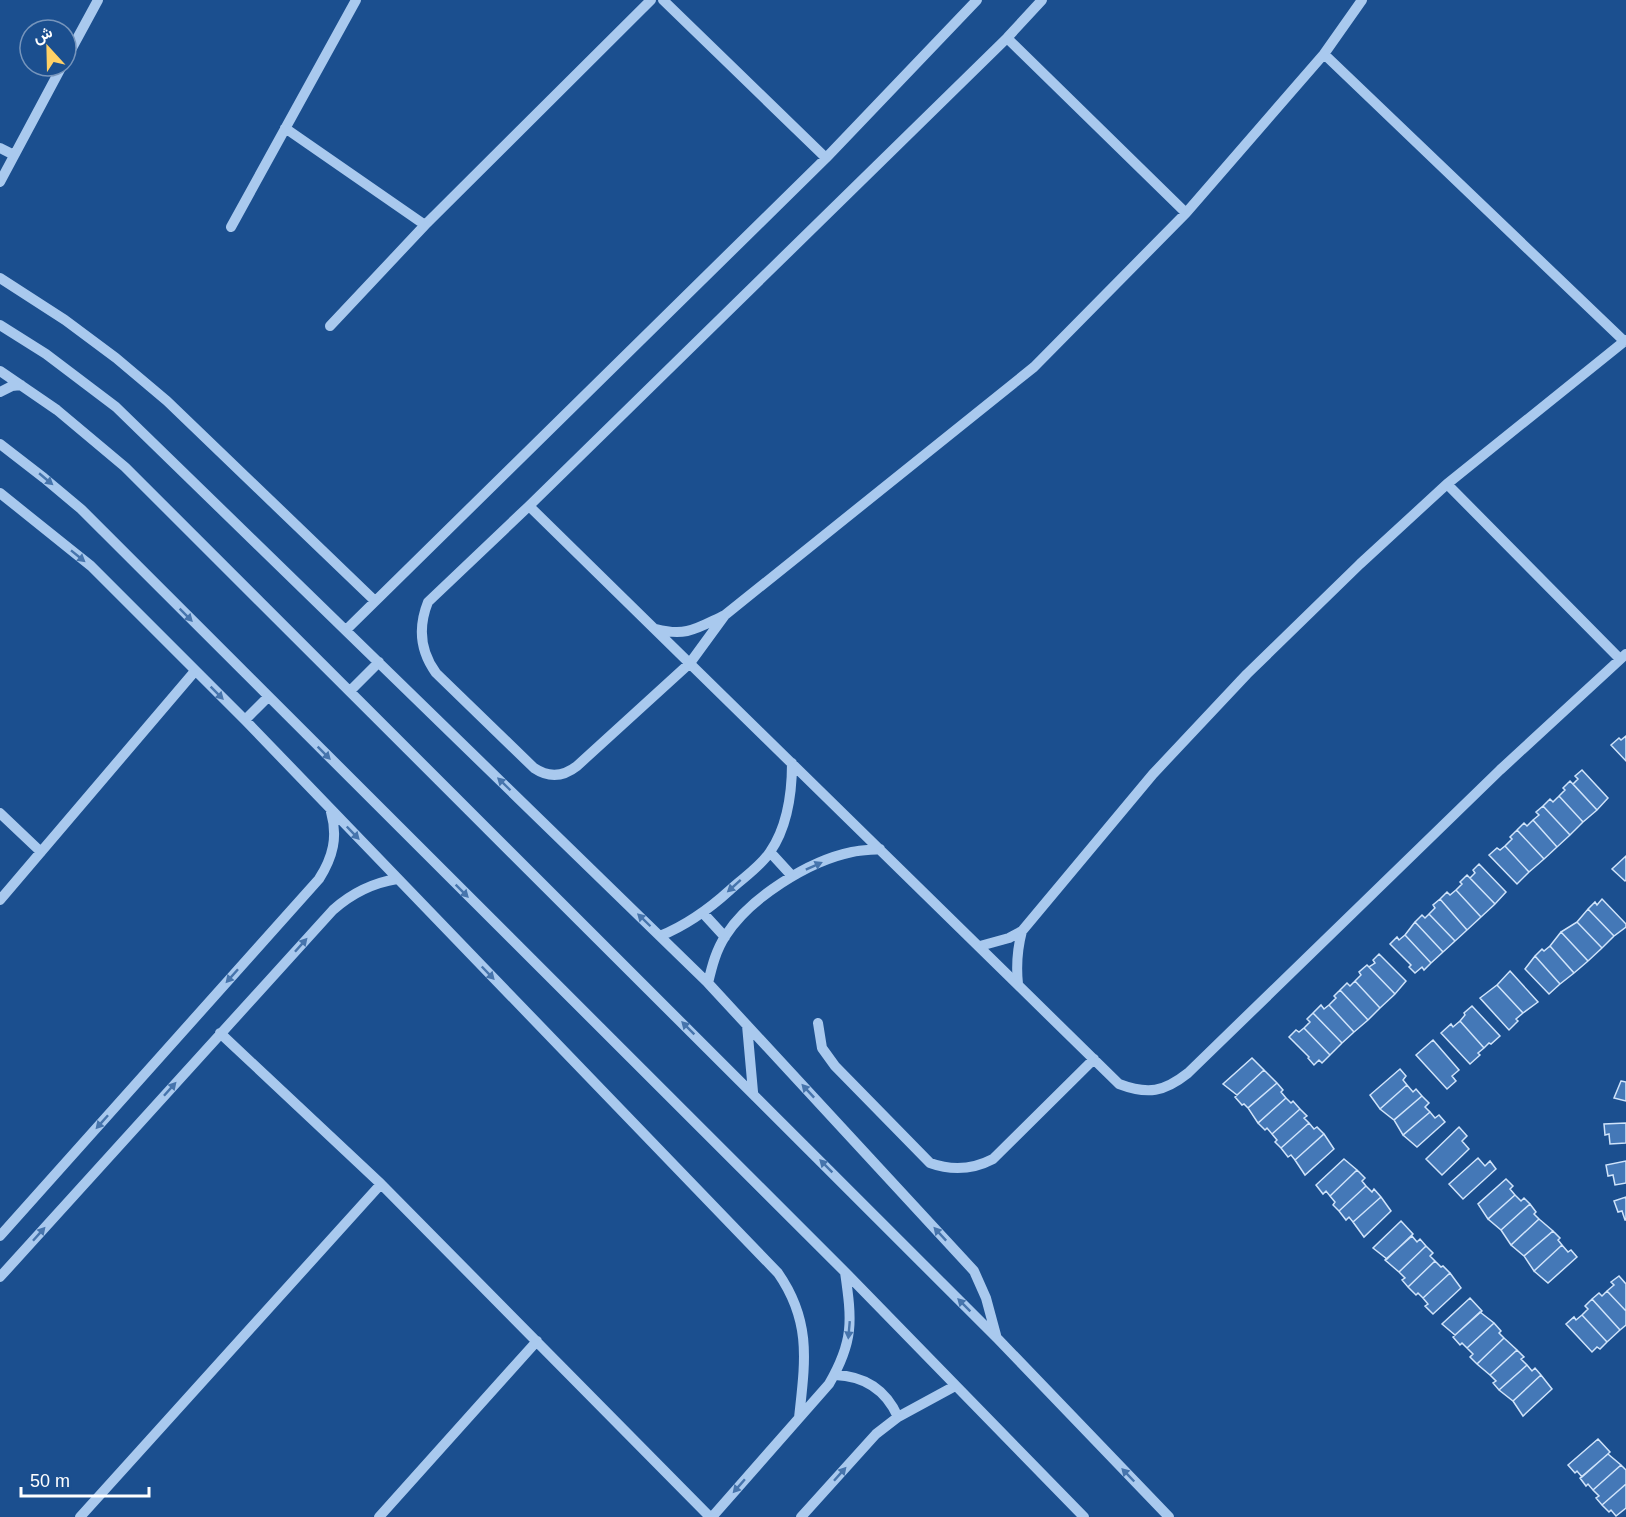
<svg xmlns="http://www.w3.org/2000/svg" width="1626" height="1517" viewBox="0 0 1626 1517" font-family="Helvetica,Vazirmatn,sans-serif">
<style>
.building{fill:#4478b7;stroke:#cfe3fa;stroke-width:1.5}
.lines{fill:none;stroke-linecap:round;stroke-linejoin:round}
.minor{stroke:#a9c9ee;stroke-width:10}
.oneway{fill:#4674ac}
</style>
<rect width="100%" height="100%" fill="#1b4f8f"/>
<path class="building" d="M 1626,736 L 1626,761 L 1611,745 L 1619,738 L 1621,740 Z
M 1582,770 L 1608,798 L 1597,810 L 1573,784 L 1578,779 L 1575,776 Z
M 1570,781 L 1597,810 L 1583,822 L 1559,796 L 1565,790 L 1563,788 Z
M 1559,796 L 1583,822 L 1570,835 L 1543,806 L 1550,799 L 1553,802 Z
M 1543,806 L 1570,835 L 1557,847 L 1533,820 L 1539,815 L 1536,812 Z
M 1533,820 L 1557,847 L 1544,859 L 1517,830 L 1524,823 L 1527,826 Z
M 1517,830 L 1544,859 L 1529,872 L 1505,846 L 1512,839 L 1510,837 Z
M 1505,846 L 1529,872 L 1517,884 L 1489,855 L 1497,848 L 1500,850 Z
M 1626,856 L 1626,880 L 1625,881 L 1612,869 Z
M 1479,864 L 1506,892 L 1495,904 L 1470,878 L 1475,873 L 1473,870 Z
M 1467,875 L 1495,904 L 1481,917 L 1456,890 L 1462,884 L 1460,882 Z
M 1456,890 L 1481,917 L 1467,930 L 1440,899 L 1447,892 L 1450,895 Z
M 1440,899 L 1467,930 L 1455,941 L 1429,914 L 1435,908 L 1433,905 Z
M 1602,899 L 1626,924 L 1626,927 L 1614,936 L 1588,909 L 1595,902 L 1597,905 Z
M 1588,909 L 1614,936 L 1602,948 L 1577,922 Z
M 1429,914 L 1455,941 L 1443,952 L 1415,922 L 1422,915 L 1425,918 Z
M 1415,922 L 1443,952 L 1431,963 L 1405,935 Z
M 1577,922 L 1602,948 L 1588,961 L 1561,932 Z
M 1561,932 L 1588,961 L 1574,973 L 1550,946 Z
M 1405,935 L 1431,963 L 1424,970 L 1422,967 L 1415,973 L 1409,967 L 1411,965 L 1390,944 L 1397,937 L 1399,940 Z
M 1550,946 L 1574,973 L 1560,984 L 1535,956 L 1542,949 L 1544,951 Z
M 1379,954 L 1406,981 L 1395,994 L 1369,967 L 1375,963 L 1373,960 Z
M 1535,956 L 1560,984 L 1549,994 L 1525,969 Z
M 1367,965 L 1395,994 L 1380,1008 L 1355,981 L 1361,975 L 1359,972 Z
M 1510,971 L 1538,1002 L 1523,1013 L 1497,985 Z
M 1355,981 L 1380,1008 L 1368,1020 L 1340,990 L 1347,983 L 1350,986 Z
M 1497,985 L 1523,1013 L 1516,1019 L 1518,1021 L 1509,1030 L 1480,998 Z
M 1340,990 L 1368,1020 L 1354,1032 L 1329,1005 L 1336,998 L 1334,996 Z
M 1321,1005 L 1324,1009 L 1329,1005 L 1354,1032 L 1342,1043 L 1313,1013 Z
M 1472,1006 L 1500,1036 L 1491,1044 L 1489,1043 L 1484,1048 L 1460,1021 L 1465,1015 L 1464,1013 Z
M 1313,1013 L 1342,1043 L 1330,1055 L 1304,1028 L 1310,1022 L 1307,1019 Z
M 1460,1021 L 1484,1048 L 1478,1053 L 1480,1055 L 1470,1064 L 1441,1033 L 1451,1024 L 1453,1027 Z
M 1304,1028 L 1330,1055 L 1322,1063 L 1319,1060 L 1314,1065 L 1308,1058 L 1309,1057 L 1289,1037 L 1296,1030 L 1299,1032 Z
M 1433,1040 L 1459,1070 L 1452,1076 L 1456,1081 L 1447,1089 L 1416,1055 Z
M 1252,1058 L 1264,1070 L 1237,1095 L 1223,1084 Z
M 1400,1069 L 1406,1076 L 1403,1080 L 1407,1085 L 1380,1109 L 1370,1095 Z
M 1264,1070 L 1277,1083 L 1248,1108 L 1244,1104 L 1242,1105 L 1235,1097 Z
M 1621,1081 L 1626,1082 L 1626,1101 L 1614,1098 Z
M 1277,1083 L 1283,1090 L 1281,1092 L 1286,1098 L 1258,1123 L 1248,1108 Z
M 1407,1085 L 1413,1092 L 1416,1089 L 1422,1096 L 1394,1120 L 1380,1109 Z
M 1422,1096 L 1429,1103 L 1425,1107 L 1430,1112 L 1403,1135 L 1394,1120 Z
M 1286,1098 L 1291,1103 L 1293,1101 L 1300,1109 L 1272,1134 L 1267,1128 L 1265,1130 L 1258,1123 Z
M 1300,1109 L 1307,1116 L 1304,1118 L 1309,1123 L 1281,1148 L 1275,1142 L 1277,1140 L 1272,1134 Z
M 1430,1112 L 1435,1118 L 1439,1115 L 1445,1122 L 1417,1147 L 1403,1135 Z
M 1309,1123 L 1314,1129 L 1317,1127 L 1324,1134 L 1295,1160 L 1291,1155 L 1288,1157 L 1281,1148 Z
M 1626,1123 L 1626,1143 L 1610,1144 L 1609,1134 L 1605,1135 L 1604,1124 Z
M 1459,1127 L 1467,1136 L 1462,1141 L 1469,1149 L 1442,1175 L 1426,1159 Z
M 1324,1134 L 1334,1149 L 1305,1175 L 1295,1160 Z
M 1478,1158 L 1485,1166 L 1490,1161 L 1496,1169 L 1463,1199 L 1449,1184 Z
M 1344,1159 L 1357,1170 L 1330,1196 L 1326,1191 L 1323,1194 L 1316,1185 Z
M 1626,1161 L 1626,1183 L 1615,1185 L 1613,1175 L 1608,1176 L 1606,1165 Z
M 1357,1170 L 1365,1178 L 1362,1181 L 1366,1186 L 1339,1211 L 1333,1205 L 1335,1202 L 1330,1196 Z
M 1506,1179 L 1513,1186 L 1510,1189 L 1515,1195 L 1488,1219 L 1478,1204 Z
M 1366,1186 L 1372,1192 L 1374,1189 L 1381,1197 L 1353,1222 L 1349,1217 L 1346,1220 L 1339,1211 Z
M 1515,1195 L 1521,1201 L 1524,1198 L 1530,1204 L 1501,1230 L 1488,1219 Z
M 1381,1197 L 1391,1211 L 1364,1237 L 1353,1222 Z
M 1626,1197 L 1626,1220 L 1625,1220 L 1622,1211 L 1618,1212 L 1614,1201 Z
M 1530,1204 L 1536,1212 L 1534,1214 L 1539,1219 L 1511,1245 L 1501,1230 Z
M 1539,1219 L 1553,1231 L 1524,1256 L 1511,1245 Z
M 1401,1221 L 1413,1234 L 1387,1259 L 1373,1248 Z
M 1553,1231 L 1560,1238 L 1558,1240 L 1562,1245 L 1534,1271 L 1524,1256 Z
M 1412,1236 L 1417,1242 L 1420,1239 L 1426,1246 L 1399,1272 L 1385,1260 Z
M 1562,1245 L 1568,1252 L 1571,1250 L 1577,1257 L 1548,1283 L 1534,1271 Z
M 1426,1246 L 1433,1253 L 1430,1256 L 1435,1261 L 1408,1287 L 1402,1280 L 1405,1278 L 1399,1272 Z
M 1435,1261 L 1441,1267 L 1443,1266 L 1450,1273 L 1423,1298 L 1418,1293 L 1416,1295 L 1408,1287 Z
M 1450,1273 L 1461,1288 L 1433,1314 L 1425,1306 L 1428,1304 L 1423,1298 Z
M 1619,1276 L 1626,1284 L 1626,1311 L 1607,1291 L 1614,1285 L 1611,1282 Z
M 1607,1291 L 1626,1311 L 1626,1325 L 1620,1330 L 1592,1299 L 1599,1293 L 1602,1296 Z
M 1470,1298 L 1482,1311 L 1455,1335 L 1442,1324 Z
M 1592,1299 L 1620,1330 L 1607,1342 L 1582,1315 L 1588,1309 L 1585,1306 Z
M 1480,1312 L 1494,1323 L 1467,1348 L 1462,1343 L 1460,1345 L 1453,1337 Z
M 1582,1315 L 1607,1342 L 1600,1349 L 1597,1347 L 1592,1352 L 1566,1324 L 1574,1317 L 1576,1320 Z
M 1494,1323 L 1501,1331 L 1499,1333 L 1504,1338 L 1477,1364 L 1470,1357 L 1473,1354 L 1467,1348 Z
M 1504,1338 L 1517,1350 L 1490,1375 L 1477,1364 Z
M 1517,1350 L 1524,1357 L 1521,1359 L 1527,1365 L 1499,1390 L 1493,1383 L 1496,1381 L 1490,1375 Z
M 1527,1365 L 1532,1371 L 1535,1368 L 1541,1375 L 1513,1401 L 1499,1390 Z
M 1541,1375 L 1552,1389 L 1523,1416 L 1513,1401 Z
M 1598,1439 L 1610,1452 L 1582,1477 L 1577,1471 L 1575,1473 L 1568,1465 Z
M 1608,1454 L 1621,1465 L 1593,1490 L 1588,1484 L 1586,1486 L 1580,1478 Z
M 1621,1465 L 1626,1470 L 1626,1484 L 1602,1505 L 1596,1498 L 1599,1496 L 1593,1490 Z
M 1626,1484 L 1626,1508 L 1616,1516 L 1611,1510 L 1609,1512 L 1602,1505 Z"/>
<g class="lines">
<path class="minor" d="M 663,0 L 826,158
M 1007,38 L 1186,213
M 1324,54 L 1624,341
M 66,59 L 98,0
M 285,128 L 425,225
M 0,148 L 14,155
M 0,182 L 62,66
M 231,227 L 356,0
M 0,278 L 65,320 L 116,358 L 167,401 L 375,601
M 0,325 L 46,354 L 116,407 L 708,983 L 974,1271 L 986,1298 L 996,1335
M 330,326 L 425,225 L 651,0
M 0,371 L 57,410 L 125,467 L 997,1338 L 1169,1517
M 0,392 L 12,386 L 21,385
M 0,444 L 44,478 L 81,509 L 845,1272 L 1084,1517
M 1447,484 L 1620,659
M 0,493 L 91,566 L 245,720 L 778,1273 C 812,1322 805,1362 799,1418
M 529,506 L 1119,1084 C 1148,1095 1164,1092 1188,1073 L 1500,770 L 1626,654
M 725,615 L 690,663 L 577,766 C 563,777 549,778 534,768 L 436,673 C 420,651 418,627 428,602 L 529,506 L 1007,38 L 1042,0
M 656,629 C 687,637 697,628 725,615 L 1034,367 L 1186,213 L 1324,54 L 1362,0
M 346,630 L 826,158 L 977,0
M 350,691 L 379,662
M 245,720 L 268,697
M 0,813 L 41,852
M 770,852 L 792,876
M 0,900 L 195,671
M 703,913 L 725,937
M 660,936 C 687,925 708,910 730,890 C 743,878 760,867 770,852 C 788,826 792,794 792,763
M 980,946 L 1009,938 L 1022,931
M 708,983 C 712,966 716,950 726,935 C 750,898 808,861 852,852 C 861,850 871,850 880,849
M 1018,984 C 1016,965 1017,950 1022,931 L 1153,774 L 1247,674 L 1360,564 L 1447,484 L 1626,340
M 818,1023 L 822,1048 L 835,1066 L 930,1163 C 952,1171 972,1170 993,1159 L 1094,1059
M 747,1025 L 753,1092
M 220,1033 L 381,1184 L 710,1517
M 0,1236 L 319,879 C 333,857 338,837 331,812
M 0,1277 L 333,910 C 352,893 372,883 397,879
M 835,1375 C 865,1376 886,1390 898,1417
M 80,1517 L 381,1184
M 379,1517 L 537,1341
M 712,1517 L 829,1384 C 854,1341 852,1321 845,1272
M 801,1517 L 876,1434 L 898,1417 L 955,1386"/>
</g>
<defs><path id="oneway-solid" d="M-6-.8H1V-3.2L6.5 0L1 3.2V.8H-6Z" transform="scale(1.5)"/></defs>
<g class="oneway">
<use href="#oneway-solid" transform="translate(46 479) rotate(40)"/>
<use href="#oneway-solid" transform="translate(78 556) rotate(39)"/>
<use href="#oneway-solid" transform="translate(186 615) rotate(45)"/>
<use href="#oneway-solid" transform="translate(217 693) rotate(45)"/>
<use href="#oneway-solid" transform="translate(324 753) rotate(45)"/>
<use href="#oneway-solid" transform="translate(504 784) rotate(-136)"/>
<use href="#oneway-solid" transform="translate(353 833) rotate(46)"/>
<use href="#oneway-solid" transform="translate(814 866) rotate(-24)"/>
<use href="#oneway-solid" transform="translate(734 886) rotate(138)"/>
<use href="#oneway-solid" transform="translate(462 891) rotate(45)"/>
<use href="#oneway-solid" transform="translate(644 920) rotate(-136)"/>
<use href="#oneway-solid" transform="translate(301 945) rotate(-48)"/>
<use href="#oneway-solid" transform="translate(488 973) rotate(46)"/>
<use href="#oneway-solid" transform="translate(232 976) rotate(132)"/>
<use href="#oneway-solid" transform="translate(688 1028) rotate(-135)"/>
<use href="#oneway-solid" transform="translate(170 1089) rotate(-48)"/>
<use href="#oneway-solid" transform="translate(808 1091) rotate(-133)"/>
<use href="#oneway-solid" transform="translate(102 1122) rotate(132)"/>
<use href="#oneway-solid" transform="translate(826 1166) rotate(-135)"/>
<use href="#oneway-solid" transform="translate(39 1234) rotate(-48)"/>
<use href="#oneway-solid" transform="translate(940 1234) rotate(-133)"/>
<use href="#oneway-solid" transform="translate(964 1305) rotate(-135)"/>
<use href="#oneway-solid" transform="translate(849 1330) rotate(95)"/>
<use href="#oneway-solid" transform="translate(840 1474) rotate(-48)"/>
<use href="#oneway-solid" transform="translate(1128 1475) rotate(-134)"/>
<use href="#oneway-solid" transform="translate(739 1486) rotate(131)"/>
</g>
<g transform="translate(48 48) rotate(338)"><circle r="28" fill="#1b4f8f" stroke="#7695bc" stroke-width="1.5"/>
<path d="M0-4.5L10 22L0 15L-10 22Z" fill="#ffd166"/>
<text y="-9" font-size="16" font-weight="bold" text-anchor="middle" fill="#ffffff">ش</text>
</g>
<path d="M21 1487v9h128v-9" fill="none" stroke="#ffffff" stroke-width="3"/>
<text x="30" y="1487" font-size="18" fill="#ffffff" stroke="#1b4f8f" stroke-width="4.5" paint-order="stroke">50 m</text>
</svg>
